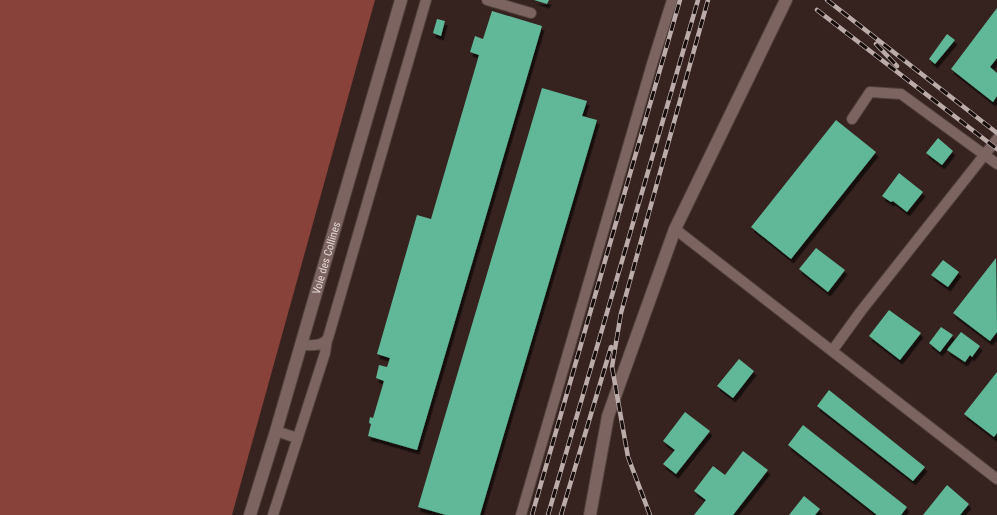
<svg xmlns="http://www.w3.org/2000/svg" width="997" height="515" viewBox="0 0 997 515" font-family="'Roboto Condensed',sans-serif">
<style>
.forest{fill:#884239}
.building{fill:#60b898;filter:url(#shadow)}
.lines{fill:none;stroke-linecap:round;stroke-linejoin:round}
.service-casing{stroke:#50403d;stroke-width:12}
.minor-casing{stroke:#50403d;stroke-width:14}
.service{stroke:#7c6460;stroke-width:10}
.minor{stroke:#7c6460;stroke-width:12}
.rail-casing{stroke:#bbacaa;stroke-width:4.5}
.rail{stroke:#170e0c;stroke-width:3;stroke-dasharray:9;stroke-linecap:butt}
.labels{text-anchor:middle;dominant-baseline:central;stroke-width:4;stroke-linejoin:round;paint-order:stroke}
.street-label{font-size:11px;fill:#e3d5d3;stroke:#170e0c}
</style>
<defs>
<filter id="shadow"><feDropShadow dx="2.5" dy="4.5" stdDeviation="0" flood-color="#0009"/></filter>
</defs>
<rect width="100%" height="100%" fill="#36221e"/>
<path class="forest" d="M 0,0 L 375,0 L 232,515 L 0,515 Z"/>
<path class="building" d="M 534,0 L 549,0 L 547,4 Z
M 997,8 L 997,58 L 990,67 L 997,73 L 997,96 L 993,102 L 951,69 Z
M 492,11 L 542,26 L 417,450 L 368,436 L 371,424 L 369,423 L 370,417 L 373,418 L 384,381 L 376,378 L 379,365 L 387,367 L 390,358 L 377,354 L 417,215 L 431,219 L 479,55 L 470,52 L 475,36 L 483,39 Z
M 437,19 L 445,21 L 441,36 L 433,33 Z
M 947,34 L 955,40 L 935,64 L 929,59 Z
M 542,88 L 587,101 L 582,116 L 597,120 L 480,515 L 446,515 L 418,507 Z
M 836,120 L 876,152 L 791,259 L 751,227 Z
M 938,138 L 953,151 L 942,165 L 926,153 Z
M 899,173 L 923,192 L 907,212 L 893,201 L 891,202 L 882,196 Z
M 816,248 L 845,270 L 828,292 L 799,269 Z
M 996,258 L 997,332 L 990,341 L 953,313 Z
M 943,260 L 959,272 L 948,287 L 931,275 Z
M 889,310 L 921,333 L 900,360 L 869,336 Z
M 941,327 L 953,335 L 940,352 L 929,343 Z
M 961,332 L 980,346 L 972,357 L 970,355 L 965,362 L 947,350 Z
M 739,359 L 754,371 L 733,398 L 717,386 Z
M 997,372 L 997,433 L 994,437 L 964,414 Z
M 829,390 L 925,467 L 913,481 L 817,406 Z
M 685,412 L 710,431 L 676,474 L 663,464 L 675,450 L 663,441 Z
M 803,425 L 907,507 L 901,515 L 877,515 L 788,445 Z
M 743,451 L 768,470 L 733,515 L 694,515 L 706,500 L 694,491 L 713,466 L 725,475 Z
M 947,485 L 969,504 L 960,515 L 923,515 Z
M 804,496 L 820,509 L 815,515 L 789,515 Z"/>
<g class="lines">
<g class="service-casing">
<path id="service" d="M 487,0 L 531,13
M 852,119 L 870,92 L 901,94 L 997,164
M 675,229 L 997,479
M 301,345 C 310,345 323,347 328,338 L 426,0
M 832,351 L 861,311 L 997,139
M 276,431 L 297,438
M 273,515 L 325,353 L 327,340
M 521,515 L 652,64 L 672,0"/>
</g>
<g class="minor-casing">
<g id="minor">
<path id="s1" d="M 250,515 L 276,431 L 401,0"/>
<path d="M 590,515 L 608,416 L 675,229 L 786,0"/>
</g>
</g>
<use href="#service" class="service"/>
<use href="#minor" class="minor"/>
<g class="rail-casing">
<path id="rail" d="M 827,0 L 997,133
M 817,10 L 997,149
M 876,44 L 897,66
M 532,515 L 680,0
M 548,515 L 698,0
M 561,515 L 611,347
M 650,515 L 628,457 L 612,367 L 621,313 L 708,0"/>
</g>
<use href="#rail" class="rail"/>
</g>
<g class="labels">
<g class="street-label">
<text stroke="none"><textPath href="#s1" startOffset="268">Voie des Collines</textPath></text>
</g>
</g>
</svg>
